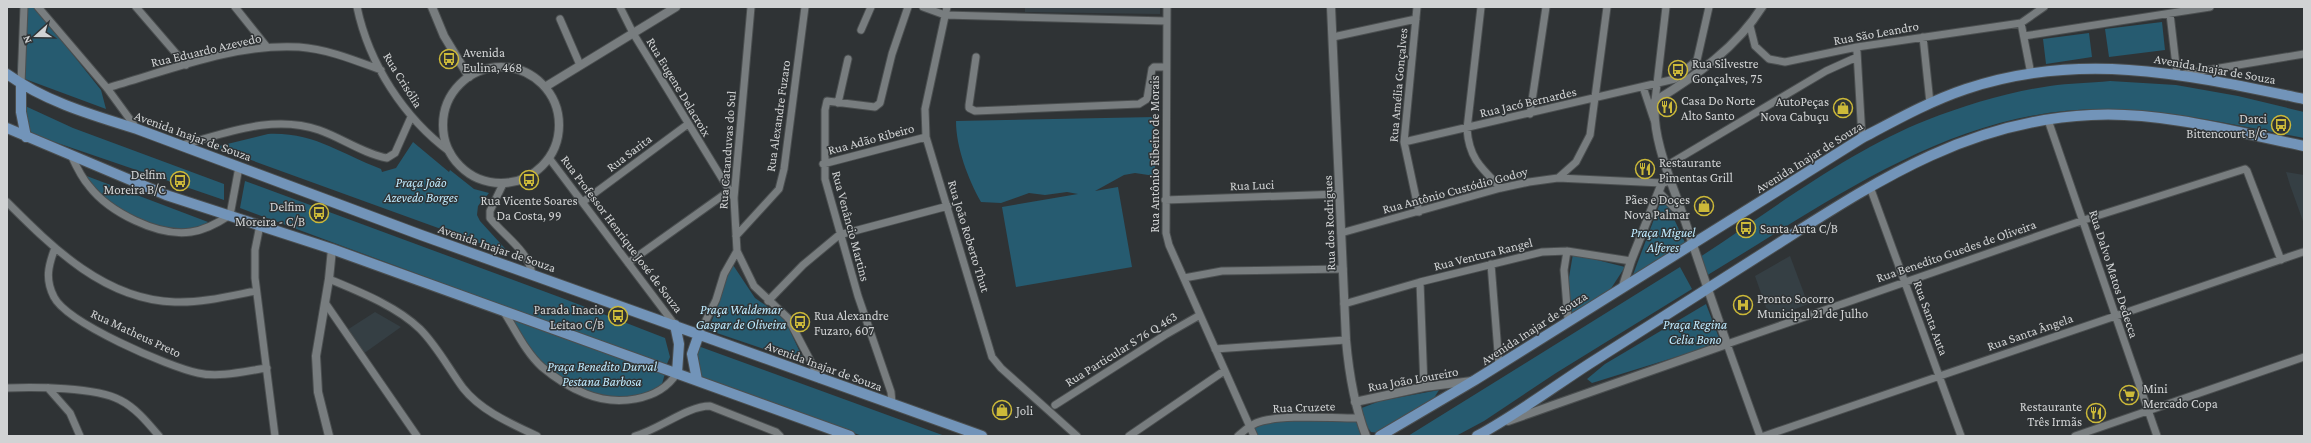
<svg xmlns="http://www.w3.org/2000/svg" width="2311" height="443" viewBox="0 0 2311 443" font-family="'Crimson Pro',serif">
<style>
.built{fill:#353f44}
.green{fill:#265b70}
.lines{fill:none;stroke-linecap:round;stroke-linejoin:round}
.minor-casing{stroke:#4b4f50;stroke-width:9}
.tertiary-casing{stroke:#4b4f50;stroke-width:10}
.primary-casing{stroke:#4b4f50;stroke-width:12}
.minor{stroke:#787d7f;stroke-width:7}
.tertiary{stroke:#787d7f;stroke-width:8}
.primary{stroke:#7294b9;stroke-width:10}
.labels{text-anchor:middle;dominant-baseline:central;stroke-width:3;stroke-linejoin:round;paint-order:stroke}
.street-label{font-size:13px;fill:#d1d3d4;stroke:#2f3335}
.poi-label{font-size:13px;fill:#d1d3d4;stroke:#2f3335;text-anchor:start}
.park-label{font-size:13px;font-style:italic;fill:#bfebff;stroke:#2f3335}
</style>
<rect width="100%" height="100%" fill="#2f3335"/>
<path class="built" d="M 1025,7 L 1160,7 L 1160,14 L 1025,12 Z
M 2286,172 L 2304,175 L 2304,224 L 2290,185 Z
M 1790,256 L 1808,304 L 1770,319 L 1755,276 Z
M 375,312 L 401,327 L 363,354 L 347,330 Z"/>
<path class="green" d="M 21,7 L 35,7 L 101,90 L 106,109 L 17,76 Z
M 2162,22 L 2165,50 L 2109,57 L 2105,29 Z
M 2089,33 L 2092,57 L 2046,64 L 2043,39 Z
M 2110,81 L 2176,85 L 2238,96 L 2304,112 L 2304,138 C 2239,126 2174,110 2107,109 C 1954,107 1831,201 1706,276 L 1700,257 C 1770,211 1850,150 1927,120 C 1966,105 2008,92 2050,86 C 2069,83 2090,83 2110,81 Z
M 23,105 L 73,128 L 224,184 L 224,200 L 40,137 L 29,132 Z
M 1155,117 L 1155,176 L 1135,173 L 1124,175 L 1095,191 L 1118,187 L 1132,267 L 1016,287 L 1002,207 L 1078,194 L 1067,192 L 1045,195 L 1029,193 L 1001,203 L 981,202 C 968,179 956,147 956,121 Z
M 268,134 C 315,132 340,154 381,169 L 382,172 L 396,168 L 413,142 L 449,172 L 450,170 L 474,189 L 489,193 L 478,206 L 477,215 L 480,221 L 510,254 L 215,147 Z
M 84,175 L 208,222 L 195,231 L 178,232 L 140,222 L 102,200 Z
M 245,181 L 562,298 L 665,338 L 670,357 L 666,366 L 240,208 Z
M 1662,198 L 1669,208 L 1687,247 L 1631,280 Z
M 1573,254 L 1625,267 L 1608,293 L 1572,315 L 1568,283 Z
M 733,265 L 755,298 L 784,318 L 805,363 L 708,330 L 718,306 L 726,277 Z
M 1680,267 L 1692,289 L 1556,373 L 1484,421 L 1456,436 L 1408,436 Z
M 1706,304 L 1721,343 L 1592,383 L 1587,379 L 1605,364 Z
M 504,312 L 666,370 L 660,391 L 610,400 L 574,388 L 541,366 Z
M 698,346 L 945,436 L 863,436 L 790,413 L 699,379 L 696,366 Z
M 1439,390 L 1434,398 L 1379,433 L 1371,432 L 1364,423 L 1359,409 L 1380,401 Z
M 1360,418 L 1363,436 L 1255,436 L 1251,427 L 1264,422 Z"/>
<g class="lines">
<g class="minor-casing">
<path id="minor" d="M 38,7 L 107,88 L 137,129
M 136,7 L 186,65
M 235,7 L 267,47
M 357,7 C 369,64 404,118 450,152
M 620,7 L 633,33 L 734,198
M 751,7 L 734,198 L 737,251 L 754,286 L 788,318 L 820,379
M 923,7 L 945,15 L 1166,21
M 947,7 L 925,109 L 926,137 L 992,357 L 1001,368 L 1077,436
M 1167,7 L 1166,233 L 1169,245 L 1254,436
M 1417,7 L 1404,142 L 1419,212
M 1481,7 L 1467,129 C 1469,158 1481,168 1501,188
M 2170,14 L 2177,74
M 560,19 L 580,65
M 2021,23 L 2031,74
M 1750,26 L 1755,46 L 1769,59 L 1785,62 L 1857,47 L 2021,23 L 2044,7
M 861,30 L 871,7
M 2024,36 L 2210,7
M 1333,37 L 1416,19
M 1923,37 L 1930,103
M 1857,52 L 1862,138
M 976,57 L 969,105 L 969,108 L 975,111 L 1139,104 L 1147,99 L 1152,69 L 1154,67 L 1166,67
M 2184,74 L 2304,54
M 21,84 L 24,7
M 1643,87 L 1654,120
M 107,88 C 167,71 236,43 299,47 C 327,49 354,60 381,70
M 1655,101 L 1666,7
M 838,103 L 848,59
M 1530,114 L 1546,7
M 2048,120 L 2157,436
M 1404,142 L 1675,79 L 1697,60 L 1709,7
M 182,145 C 227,133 273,114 319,130 C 342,138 364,154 387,158 L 395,153 L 411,117
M 71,155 C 76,166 81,177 89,186 C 109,212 158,237 191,232 C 206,230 218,223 230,215 L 239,167
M 549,158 L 675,325
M 823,164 L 926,137
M 1666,166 L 1826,71 L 1857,57
M 1558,178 L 1576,162 L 1590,135 L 1607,7
M 503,184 L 490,211 L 490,218 C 505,237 528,250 532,274
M 1870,187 L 1961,436
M 1659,192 L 1683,217
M 1165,200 L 1339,194
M 584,201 L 688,124
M 7,202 C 53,248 105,300 175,302 C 202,303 230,296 256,291
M 260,225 L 255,250 L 255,278 L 275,436
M 1341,233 L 1501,188 L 1529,182 L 1558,178 L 1662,183
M 736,236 L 779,189 L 784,169 L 805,7
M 55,248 C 48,266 45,280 54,297 C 67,323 169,367 198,373 C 219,378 246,371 267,368
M 1567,251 L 1564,270 L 1568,320
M 628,263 L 729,191
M 1491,264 L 1499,365
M 1184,278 L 1222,271 L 1343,269
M 329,279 C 360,292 396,306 420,329 C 437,346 449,369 463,388 C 481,411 512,424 537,436
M 1420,282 L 1424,387
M 768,301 L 803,265 L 839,235 L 948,206
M 326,304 L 417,436
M 1344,304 L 1420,282 L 1542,252 L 1567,251 L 1631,261
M 504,312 C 515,329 526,353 542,367 C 555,378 571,388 586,394 C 616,406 659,402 677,373
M 699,334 L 716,300 L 724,274 L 737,251
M 1215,349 L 1346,340
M 7,388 C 35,387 96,387 120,400 C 136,408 148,423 159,436
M 48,388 L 70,413 L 80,436
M 892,403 L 891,392 L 858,296 L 825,179 L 825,110 L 827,101 L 875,107 L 880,103 L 892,54 L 908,7
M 1055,405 L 1165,335 L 1200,315
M 635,436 C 660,429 687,406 710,406 L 776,432 L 780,436
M 1129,436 L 1224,371
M 1238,436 C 1244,431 1249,426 1256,423 C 1277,414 1335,418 1360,418
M 1760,436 L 1727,344 L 2084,220 L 2245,169 L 2247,171 L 2281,260
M 1764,436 L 2303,252
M 2075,436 L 2304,357"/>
</g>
<g class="tertiary-casing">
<path id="tertiary" d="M 432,7 L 444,36 L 469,77
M 1331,7 L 1346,340 C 1349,374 1354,405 1366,436
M443 125a58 58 0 1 1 116 0a58 58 0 1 1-116 0Z
M 545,87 L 676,7
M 1623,286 L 1631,261 L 1662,183 L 1671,180
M 1355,402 L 1424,387 L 1472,381
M 1508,421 L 1727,344 C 1712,302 1698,260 1684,218 C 1672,183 1651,137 1655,101 C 1696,76 1737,47 1762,7
M 329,436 L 318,392 L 316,356 L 329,279 L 332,249"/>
</g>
<g class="primary-casing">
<path id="primary" d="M 7,74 C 46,102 92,115 137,129 L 421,235 L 982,436
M 21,84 L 21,112 L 26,137
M 7,128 L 166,195 L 332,249 L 850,436
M 675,325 L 679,344 L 677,373
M 697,380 L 692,354 L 699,334
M 1380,436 L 1475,380 L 1862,138 C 1896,120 1930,101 1966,89 C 2082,50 2189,75 2304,99
M 1477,436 C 1516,415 1552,388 1589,364 C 1651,324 1714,285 1776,245 C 1877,181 1967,121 2091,115 C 2159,111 2237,132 2304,146"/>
</g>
<use href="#minor" class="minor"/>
<use href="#tertiary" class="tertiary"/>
<use href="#primary" class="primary"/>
</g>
<defs>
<g id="bus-ring" transform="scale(1)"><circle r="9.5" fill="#2f3335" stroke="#ccb939" stroke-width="1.5"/><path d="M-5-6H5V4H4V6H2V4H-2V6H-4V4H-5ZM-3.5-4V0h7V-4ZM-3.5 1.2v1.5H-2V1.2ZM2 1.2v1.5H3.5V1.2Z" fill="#ccb939"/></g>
<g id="restaurant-ring" transform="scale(1)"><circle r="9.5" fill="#2f3335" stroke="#ccb939" stroke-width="1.5"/><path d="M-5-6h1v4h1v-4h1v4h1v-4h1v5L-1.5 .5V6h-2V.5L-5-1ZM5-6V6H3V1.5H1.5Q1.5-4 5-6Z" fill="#ccb939"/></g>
<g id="shop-ring" transform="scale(1)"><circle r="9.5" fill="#2f3335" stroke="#ccb939" stroke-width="1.5"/><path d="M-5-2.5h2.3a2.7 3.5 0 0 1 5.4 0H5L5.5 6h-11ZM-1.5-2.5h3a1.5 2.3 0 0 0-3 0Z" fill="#ccb939"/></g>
<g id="hospital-ring" transform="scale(1)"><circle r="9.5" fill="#2f3335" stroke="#ccb939" stroke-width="1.5"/><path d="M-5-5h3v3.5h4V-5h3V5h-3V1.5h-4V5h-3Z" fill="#ccb939"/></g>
<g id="supermarket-ring" transform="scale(1)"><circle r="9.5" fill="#2f3335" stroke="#ccb939" stroke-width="1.5"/><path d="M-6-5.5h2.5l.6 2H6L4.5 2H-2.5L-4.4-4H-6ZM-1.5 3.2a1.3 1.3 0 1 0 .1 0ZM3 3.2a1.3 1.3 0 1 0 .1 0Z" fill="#ccb939"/></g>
</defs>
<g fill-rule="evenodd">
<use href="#bus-ring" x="449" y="59"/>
<use href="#bus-ring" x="1678" y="70"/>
<use href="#restaurant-ring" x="1667" y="107"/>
<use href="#shop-ring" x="1843" y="108"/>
<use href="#bus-ring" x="2281" y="125"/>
<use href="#restaurant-ring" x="1645" y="169"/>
<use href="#bus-ring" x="529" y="180"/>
<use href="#bus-ring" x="180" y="181"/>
<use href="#shop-ring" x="1704" y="206"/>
<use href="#bus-ring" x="319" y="213"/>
<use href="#bus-ring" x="1746" y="228"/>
<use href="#hospital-ring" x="1743" y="305"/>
<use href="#bus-ring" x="618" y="316"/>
<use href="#bus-ring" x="800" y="322"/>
<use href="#supermarket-ring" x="2129" y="395"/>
<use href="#shop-ring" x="1002" y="410"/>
<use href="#restaurant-ring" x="2096" y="413"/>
</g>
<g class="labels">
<g class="street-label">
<text transform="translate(1876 33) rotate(-10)">Rua São Leandro</text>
<text transform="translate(206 50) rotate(-13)">Rua Eduardo Azevedo</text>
<text transform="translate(2215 69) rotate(10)">Avenida Inajar de Souza</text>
<text transform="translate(403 80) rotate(58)">Rua Crisólia</text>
<text transform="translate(1398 85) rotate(-85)">Rua Amélia Gonçalves</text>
<text transform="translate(679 87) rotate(59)">Rua Eugene Delacroix</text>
<text transform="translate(1528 102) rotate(-13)">Rua Jacó Bernardes</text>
<text transform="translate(778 116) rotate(-82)">Rua Alexandre Fuzaro</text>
<text transform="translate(193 136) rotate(20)">Avenida Inajar de Souza</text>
<text transform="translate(871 139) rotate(-15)">Rua Adão Ribeiro</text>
<text transform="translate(727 150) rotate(-86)">Rua Catanduvas do Sul</text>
<text transform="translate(629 153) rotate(-37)">Rua Sarita</text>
<text transform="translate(1154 154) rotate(-90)">Rua Antônio Ribeiro de Morais</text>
<text transform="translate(1809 157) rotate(-32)">Avenida Inajar de Souza</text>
<text transform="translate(1252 185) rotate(-2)">Rua Luci</text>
<text transform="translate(1455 190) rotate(-15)">Rua Antônio Custódio Godoy</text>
<text transform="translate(1329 223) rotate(-92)">Rua dos Rodrigues</text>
<text transform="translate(851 226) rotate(75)">Rua Venâncio Martins</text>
<text transform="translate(622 234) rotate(53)">Rua Professor Henrique José de Souza</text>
<text transform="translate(969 236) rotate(73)">Rua João Roberto Thut</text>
<text transform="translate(497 248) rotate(19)">Avenida Inajar de Souza</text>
<text transform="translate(1956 251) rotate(-19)">Rua Benedito Guedes de Oliveira</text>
<text transform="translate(1483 254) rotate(-14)">Rua Ventura Rangel</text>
<text transform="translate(2114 274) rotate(72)">Rua Dalvo Matos Dedecca</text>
<text transform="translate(1931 318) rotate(70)">Rua Santa Auta</text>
<text transform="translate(1534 328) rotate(-33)">Avenida Inajar de Souza</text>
<text transform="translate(2030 332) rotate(-19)">Rua Santa Ângela</text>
<text transform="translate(136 333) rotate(25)">Rua Matheus Preto</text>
<text transform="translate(1121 349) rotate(-32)">Rua Particular S 76 Q 463</text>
<text transform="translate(824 366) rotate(20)">Avenida Inajar de Souza</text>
<text transform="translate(1413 379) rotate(-10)">Rua João Loureiro</text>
<text transform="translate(1304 407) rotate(-2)">Rua Cruzete</text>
</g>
<g class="poi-label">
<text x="463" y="52">Avenida<tspan x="463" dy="15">Eulina, 468</tspan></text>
<text x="1692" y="63">Rua Silvestre<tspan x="1692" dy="15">Gonçalves, 75</tspan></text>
<text x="1681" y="100">Casa Do Norte<tspan x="1681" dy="15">Alto Santo</tspan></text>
<text x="1829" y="101" text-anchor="end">AutoPeças<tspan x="1829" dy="15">Nova Cabuçu</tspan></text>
<text x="2267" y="118" text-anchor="end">Darci<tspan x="2267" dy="15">Bittencourt B/C</tspan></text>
<text x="1659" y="162">Restaurante<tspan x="1659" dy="15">Pimentas Grill</tspan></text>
<text x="166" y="174" text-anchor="end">Delfim<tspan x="166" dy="15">Moreira B/C</tspan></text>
<text x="1690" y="199" text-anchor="end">Pães e Doçes<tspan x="1690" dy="15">Nova Palmar</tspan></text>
<text x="529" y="200" text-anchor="middle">Rua Vicente Soares<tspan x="529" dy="15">Da Costa, 99</tspan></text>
<text x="305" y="206" text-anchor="end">Delfim<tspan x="305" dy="15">Moreira - C/B</tspan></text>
<text x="1760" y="228">Santa Auta C/B</text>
<text x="1757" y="298">Pronto Socorro<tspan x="1757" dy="15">Municipal 21 de Julho</tspan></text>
<text x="604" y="309" text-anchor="end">Parada Inacio<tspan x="604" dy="15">Leitao C/B</tspan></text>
<text x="814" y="315">Rua Alexandre<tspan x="814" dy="15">Fuzaro, 607</tspan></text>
<text x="2143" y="388">Mini<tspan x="2143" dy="15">Mercado Copa</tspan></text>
<text x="2082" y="406" text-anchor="end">Restaurante<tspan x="2082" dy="15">Três Irmãs</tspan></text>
<text x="1016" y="410">Joli</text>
</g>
<g class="park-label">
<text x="421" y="182">Praça João<tspan x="421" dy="15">Azevedo Borges</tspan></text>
<text x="1663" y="232">Praça Miguel<tspan x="1663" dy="15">Alferes</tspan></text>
<text x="741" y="309">Praça Waldemar<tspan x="741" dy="15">Gaspar de Oliveira</tspan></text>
<text x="1695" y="324">Praça Regina<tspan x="1695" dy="15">Celia Bono</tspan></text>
<text x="602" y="366">Praça Benedito Durval<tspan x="602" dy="15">Pestana Barbosa</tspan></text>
</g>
</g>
<rect width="2311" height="443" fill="none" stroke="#d1d3d4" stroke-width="16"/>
<g transform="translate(36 36) rotate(249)" stroke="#2f3335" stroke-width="3" paint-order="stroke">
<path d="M0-3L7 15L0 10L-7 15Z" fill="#d1d3d4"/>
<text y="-6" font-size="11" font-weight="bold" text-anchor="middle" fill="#d1d3d4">N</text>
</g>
</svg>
